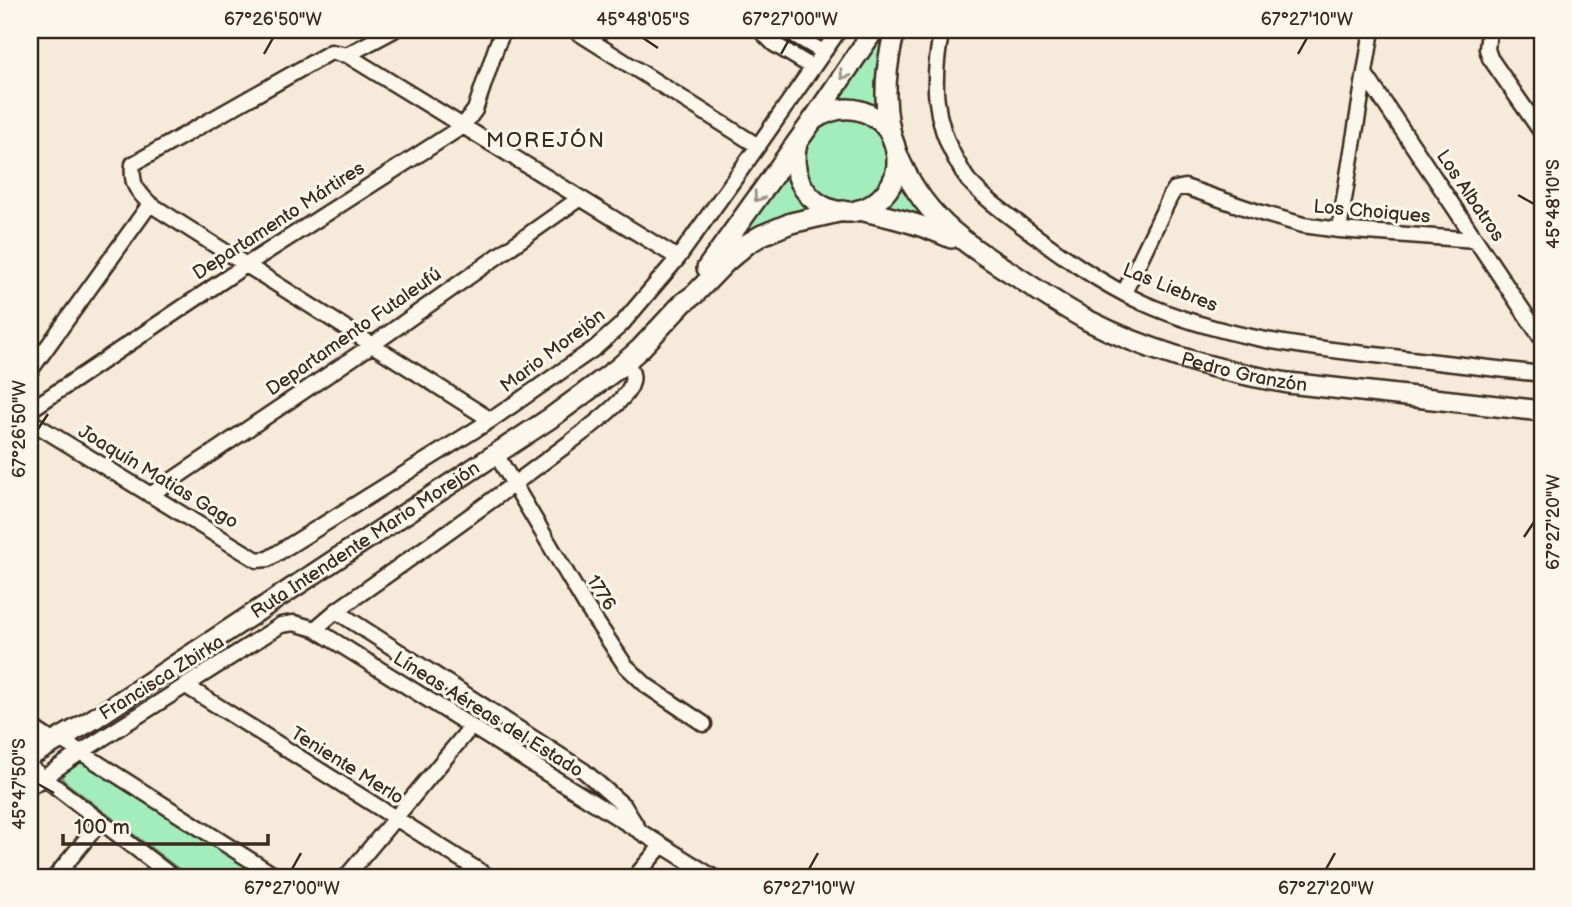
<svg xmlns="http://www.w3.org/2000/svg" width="1572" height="907" viewBox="0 0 1572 907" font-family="'Balsamiq Sans',sans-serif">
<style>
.green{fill:#a3edbc;stroke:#6f8c6d;stroke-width:2}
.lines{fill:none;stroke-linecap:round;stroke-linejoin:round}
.minor-casing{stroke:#3b2a1e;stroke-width:19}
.secondary-casing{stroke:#3b2a1e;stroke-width:24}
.minor{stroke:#fbf7ec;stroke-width:14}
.secondary{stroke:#fbf7ec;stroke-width:19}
.oneway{stroke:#9b9085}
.ticks{fill:none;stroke:#3b2a1e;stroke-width:2.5}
.labels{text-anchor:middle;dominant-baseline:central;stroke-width:6;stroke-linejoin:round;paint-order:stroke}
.street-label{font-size:19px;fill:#3b2a1e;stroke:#fbf7ec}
.neighbourhood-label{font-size:21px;letter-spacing:2px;fill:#3b2a1e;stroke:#fbf7ec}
.neatline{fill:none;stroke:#3b2a1e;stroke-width:2.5}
.ticks-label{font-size:18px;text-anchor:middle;fill:#3b2a1e}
</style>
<rect width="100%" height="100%" fill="#f6ebda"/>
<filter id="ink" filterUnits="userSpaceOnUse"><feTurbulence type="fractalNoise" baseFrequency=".0143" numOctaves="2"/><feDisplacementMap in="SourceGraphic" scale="14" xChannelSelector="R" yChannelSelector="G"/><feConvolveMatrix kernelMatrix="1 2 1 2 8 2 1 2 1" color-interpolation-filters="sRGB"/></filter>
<g filter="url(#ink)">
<path class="green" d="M 888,30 L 881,115 L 834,104 Z
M804 161a42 42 0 1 1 84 0a42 42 0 1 1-84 0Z
M 789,169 L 813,208 L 738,244 Z
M 903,182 L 933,222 L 886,207 L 896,196 Z
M 85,760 L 263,877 L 189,877 L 64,781 L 62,778 L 63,773 L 80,761 Z"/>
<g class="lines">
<g class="minor-casing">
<path id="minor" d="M 394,30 L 347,55 L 331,52 L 133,164 C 131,184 136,190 150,204 L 491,420
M 574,30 L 758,146
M 760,30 L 774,44 L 812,67
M 786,30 L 823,52
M 944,30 L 941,34 C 932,81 933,119 957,162 C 961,168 964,175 968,180 C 985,199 1005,213 1025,228 C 1061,255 1100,283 1141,302 C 1218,337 1301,347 1384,356 C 1437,362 1489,368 1542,374
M 1489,30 L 1487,49 L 1490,58 L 1542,133
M 347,55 L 678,258
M 1365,74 L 1542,339
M 1339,230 L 1372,30
M 1124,293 L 1170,197 L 1175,189 L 1185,187 L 1258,212 L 1303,225 L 1339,230 L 1476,240
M 30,371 L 150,204
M 30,410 L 246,265 L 463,126 L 475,110 L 497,45 L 504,30
M 30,421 L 257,560 L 268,559 L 491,420 L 595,348 L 621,325 L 678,258 L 758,146 L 839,30
M 496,454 L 586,606 L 625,665 L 647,686 L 704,724
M 150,495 L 372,345 L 580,198
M 336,611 L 584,771 L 624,806 L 639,830
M 315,629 L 336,611 C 411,558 487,505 561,449 C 577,437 625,403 631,385 C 635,376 630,369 627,360
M 186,686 L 489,877
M 30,726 L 54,742
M 60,739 L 277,877
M 30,767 L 173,877
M 30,787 L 81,752 L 281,625 L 294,623 L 315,629 L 713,877
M 55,877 L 101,821
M 346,877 L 471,727
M 635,877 L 662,845"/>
</g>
<g class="secondary-casing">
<g id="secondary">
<path d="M 891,134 C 882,99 886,65 895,30"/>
<path d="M 797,143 C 783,200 849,237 886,192 C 894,182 898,169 897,157 C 895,141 888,125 874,117 C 854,104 832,108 813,120"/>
<path id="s1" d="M 896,151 C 921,215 961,241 1016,276 C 1040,292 1064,308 1089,321 C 1152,353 1219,371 1288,383 L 1542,411"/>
<path d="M 859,210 C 891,217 921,224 951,238"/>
<path d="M 707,268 L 813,120 L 874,30"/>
<path id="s2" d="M 30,756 L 92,720 L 552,417 L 617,369 L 640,349 L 683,303 L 695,294 L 727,261 L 747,244 L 762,235 L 791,223 L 843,211"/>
</g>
</g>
<use href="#minor" class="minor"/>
<use href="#secondary" class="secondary"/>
</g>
<defs><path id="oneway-chevron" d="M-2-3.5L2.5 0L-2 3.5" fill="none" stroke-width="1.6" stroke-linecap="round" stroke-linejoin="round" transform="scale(1.75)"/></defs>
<g class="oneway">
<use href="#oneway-chevron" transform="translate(844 75) rotate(124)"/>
<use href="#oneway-chevron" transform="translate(758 197) rotate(126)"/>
</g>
</g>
<path class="ticks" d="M 643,38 L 658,48M 264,54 L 273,38M 781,54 L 790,38M 1298,54 L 1307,38M 1518,195 L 1534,204M 38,429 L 48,414M 1524,537 L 1534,522M 38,784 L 54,793M 292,869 L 301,853M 809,869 L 818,853M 1326,869 L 1335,853"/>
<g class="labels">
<g class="street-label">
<text transform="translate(1470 196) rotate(56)">Los Albatros</text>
<text transform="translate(1372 212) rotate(5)">Los Choiques</text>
<text transform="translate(279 221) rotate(-33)">Departamento Mártires</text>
<text transform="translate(1170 288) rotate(22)">Las Liebres</text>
<text transform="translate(354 332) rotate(-35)">Departamento Futaleufú</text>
<text transform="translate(553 351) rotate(-37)">Mario Morejón</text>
<text stroke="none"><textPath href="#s1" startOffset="427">Pedro Granzón</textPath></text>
<text transform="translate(158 477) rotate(31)">Joaquín Matias Gago</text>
<text stroke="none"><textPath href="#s2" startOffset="399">Ruta Intendente Mario Morejón</textPath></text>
<text transform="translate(601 593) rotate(58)">1776</text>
<text transform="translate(162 678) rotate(-32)">Francisca Zbirka</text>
<text transform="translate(488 715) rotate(32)">Líneas Aéreas del Estado</text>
<text transform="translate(347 766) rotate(32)">Teniente Merlo</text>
</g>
<g class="neighbourhood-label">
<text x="546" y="140">MOREJÓN</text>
</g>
</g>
<rect width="1572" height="907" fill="none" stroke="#fbf7ec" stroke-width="77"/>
<path d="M63 834v10h205v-10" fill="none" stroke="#3b2a1e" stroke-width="3.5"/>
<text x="74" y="834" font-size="21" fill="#3b2a1e" stroke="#fbf7ec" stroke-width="5" paint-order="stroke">100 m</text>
<rect x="38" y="38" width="1496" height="831" class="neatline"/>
<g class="ticks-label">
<text x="273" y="25">67°26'50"W</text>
<text x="643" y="25">45°48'05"S</text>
<text x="790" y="25">67°27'00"W</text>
<text x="1307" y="25">67°27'10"W</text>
<text transform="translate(1553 204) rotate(-90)" y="6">45°48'10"S</text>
<text transform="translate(19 429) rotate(-90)" y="6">67°26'50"W</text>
<text transform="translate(1553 522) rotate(-90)" y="6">67°27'20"W</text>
<text transform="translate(19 784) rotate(-90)" y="6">45°47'50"S</text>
<text x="292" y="894">67°27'00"W</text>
<text x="809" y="894">67°27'10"W</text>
<text x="1326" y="894">67°27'20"W</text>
</g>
</svg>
